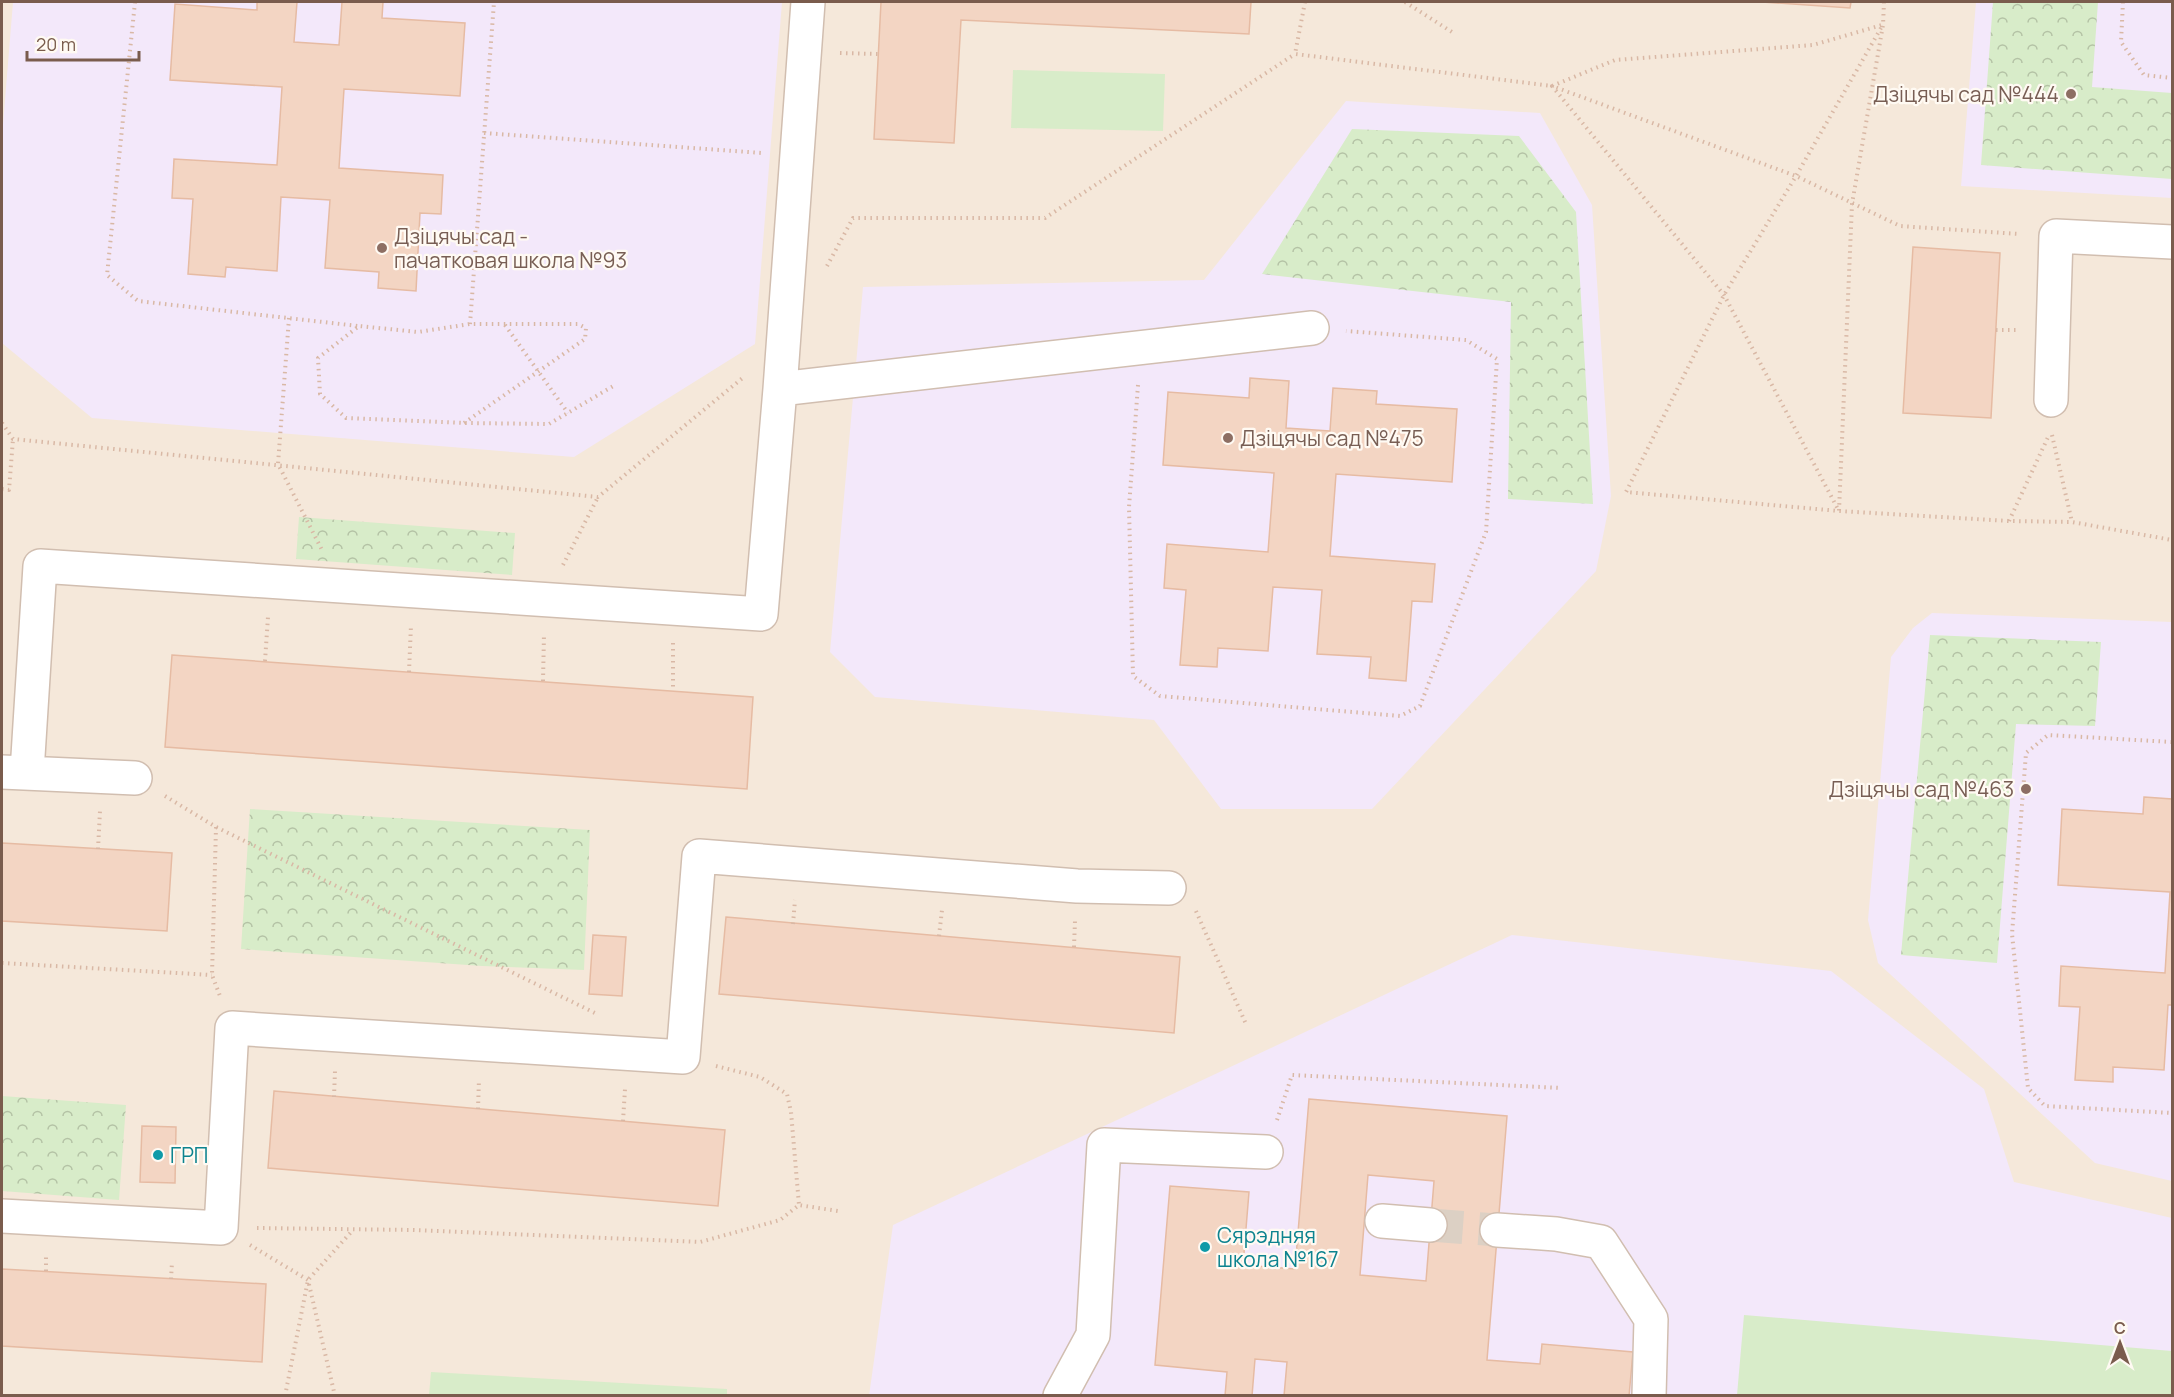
<svg xmlns="http://www.w3.org/2000/svg" width="2174" height="1397" viewBox="0 0 2174 1397" font-family="Manrope,sans-serif">
<style>
.residential{fill:#f5e8da}
.education{fill:#f3e8fa}
.grass{fill:#d8ecc9}
.park{fill:url(#park-crowns)}
.building{fill:#f3d5c3;stroke:#e6bba3;stroke-width:1.5;fill-rule:evenodd}
.lines{fill:none;stroke-linecap:round;stroke-linejoin:round}
.minor-tunnel{stroke:#dcd0c4;stroke-width:33;stroke-dasharray:33 16;stroke-linecap:butt}
.minor-casing{stroke:#d1beb0;stroke-width:36}
.path{stroke:#d9b8a5;stroke-width:4;stroke-dasharray:1.5 4.5;stroke-linecap:butt}
.minor{stroke:#fff;stroke-width:33}
.education-dot{fill:#8d6e63;stroke:#fffaf3;stroke-width:2}
.culture-dot{fill:#0f9aa8;stroke:#fffaf3;stroke-width:2}
.labels{text-anchor:middle;dominant-baseline:central;stroke-width:4.5;stroke-linejoin:round;paint-order:stroke}
.education-label{font-size:21px;fill:#785e54;stroke:#fffaf3;text-anchor:end}
.culture-label{font-size:21px;fill:#0d838f;stroke:#fffaf3;text-anchor:start}
</style>
<defs>
<pattern id="park-crowns" width="20" height="18" patternUnits="userSpaceOnUse" patternTransform="scale(1.5)"><rect width="20" height="18" fill="#d8ecc9"/><path d="M2 6a3 3 0 1 1 6 0M12 15a3 3 0 1 1 6 0" fill="none" stroke="#b4c2a5"/></pattern>
</defs>
<rect width="100%" height="100%" fill="#fdf6ec"/>
<path class="residential" d="M 2,2 L 2172,2 L 2172,1395 L 2,1395 Z"/>
<path class="education" d="M 13,2 L 782,2 L 755,344 L 574,457 L 92,418 L 2,343 L 2,137 Z
M 1976,2 L 2172,2 L 2172,198 L 1961,186 Z
M 1346,101 L 1540,113 L 1592,205 L 1611,496 L 1596,571 L 1372,809 L 1221,809 L 1154,720 L 875,697 L 830,652 L 863,287 L 1204,280 Z
M 1932,613 L 2172,622 L 2172,1181 L 2095,1163 L 1878,963 L 1868,920 L 1891,657 L 1913,628 Z
M 1512,935 L 1831,971 L 1984,1089 L 2014,1182 L 2172,1218 L 2172,1395 L 869,1396 L 893,1225 Z"/>
<path class="grass" d="M 1013,70 L 1165,74 L 1163,131 L 1011,128 Z
M 1744,1315 L 2172,1351 L 2172,1395 L 1737,1395 Z
M 431,1372 L 727,1389 L 727,1395 L 429,1395 Z"/>
<path class="park" d="M 1993,2 L 2098,2 L 2092,87 L 2172,93 L 2172,179 L 1981,165 Z
M 1352,129 L 1519,136 L 1576,212 L 1593,504 L 1508,499 L 1511,302 L 1262,274 Z
M 299,517 L 515,533 L 512,575 L 296,559 Z
M 1930,635 L 2101,642 L 2095,726 L 2016,724 L 1997,963 L 1901,955 Z
M 250,809 L 590,830 L 584,970 L 482,966 L 241,949 Z
M 2,1096 L 126,1105 L 119,1200 L 2,1191 Z"/>
<path class="building" d="M 257,2 L 297,2 L 294,42 L 339,45 L 342,2 L 383,2 L 382,18 L 465,23 L 460,96 L 344,89 L 339,168 L 443,175 L 441,214 L 420,213 L 416,291 L 378,288 L 379,272 L 325,268 L 330,200 L 281,197 L 277,271 L 226,267 L 225,277 L 188,274 L 193,199 L 172,198 L 174,159 L 277,165 L 282,87 L 170,80 L 175,4 L 257,10 Z
M 881,2 L 1251,2 L 1249,34 L 961,20 L 954,143 L 874,139 Z
M 1762,2 L 1851,2 L 1850,8 Z
M 1913,247 L 2000,253 L 1991,418 L 1903,413 Z
M 1250,378 L 1289,381 L 1286,428 L 1330,431 L 1333,388 L 1377,391 L 1376,404 L 1457,409 L 1452,482 L 1336,474 L 1330,556 L 1435,564 L 1432,602 L 1412,601 L 1406,681 L 1369,678 L 1371,657 L 1317,654 L 1322,590 L 1273,587 L 1268,651 L 1218,648 L 1217,667 L 1180,665 L 1186,590 L 1164,588 L 1167,544 L 1268,552 L 1274,473 L 1163,465 L 1168,392 L 1249,398 Z
M 172,655 L 753,697 L 747,789 L 165,747 Z
M 2144,797 L 2172,799 L 2172,1005 L 2168,1005 L 2164,1070 L 2113,1067 L 2113,1082 L 2075,1080 L 2080,1007 L 2059,1006 L 2061,966 L 2165,973 L 2170,892 L 2058,885 L 2062,809 L 2143,814 Z
M 2,843 L 172,853 L 167,931 L 2,921 Z
M 726,917 L 1180,957 L 1174,1033 L 719,994 Z
M 593,935 L 626,937 L 622,996 L 589,994 Z
M 274,1091 L 725,1130 L 718,1206 L 268,1168 Z
M 1309,1099 L 1507,1116 L 1487,1360 L 1540,1364 L 1542,1344 L 1633,1352 L 1629,1396 L 1284,1396 L 1287,1362 L 1255,1359 L 1252,1396 L 1225,1396 L 1227,1372 L 1155,1365 L 1170,1186 L 1249,1192 L 1243,1265 L 1295,1269 ZM 1368,1175 L 1434,1181 L 1426,1281 L 1360,1275 Z
M 142,1126 L 176,1127 L 175,1183 L 140,1182 Z
M 2,1269 L 266,1284 L 262,1362 L 2,1346 Z"/>
<g class="lines">
<path class="minor-tunnel" d="M 1430,1225 L 1497,1230"/>
<g class="minor-casing">
<path id="minor" d="M 780,389 L 1312,328
M 2051,400 L 2056,236 L 2172,242
M 2,772 L 135,778
M 27,772 L 40,566 L 761,614 L 780,389 L 808,2
M 2,1216 L 221,1228 L 232,1028 L 683,1057 L 699,856 L 1077,886 L 1169,888
M 1382,1221 L 1430,1225
M 1497,1230 L 1556,1234 L 1601,1242 L 1651,1319 L 1649,1396
M 1060,1396 L 1093,1335 L 1104,1145 L 1266,1152"/>
</g>
<path class="path" d="M 135,2 L 107,275 L 138,301 L 358,326
M 1305,2 L 1295,54 L 1552,86 L 1615,60 L 1813,45 L 1882,25
M 1405,2 L 1452,32
M 1884,2 L 1883,25 L 1852,204 L 1839,511 L 1724,295 L 1552,86 L 1796,176 L 1900,226 L 2019,234
M 2123,2 L 2121,42 L 2144,75 L 2172,78
M 1881,28 L 1796,176 L 1724,295 L 1626,492 L 1839,511 L 2009,521 L 2072,522 L 2172,540
M 840,53 L 878,54
M 484,133 L 762,153
M 827,266 L 853,218 L 1045,218 L 1295,54
M 289,318 L 278,464 L 322,550
M 470,324 L 494,2
M 505,325 L 568,413
M 1996,330 L 2019,330
M 1138,385 L 1129,507 L 1133,676 L 1160,696 L 1400,716 L 1420,706 L 1486,532 L 1497,359 L 1466,340 L 1346,331
M 2,423 L 13,439 L 598,497 L 745,376
M 464,423 L 585,339 L 586,328 L 578,324 L 470,324 L 418,332 L 359,326 L 318,358 L 320,394 L 346,418 L 464,423 L 549,424 L 615,385
M 2052,435 L 2072,522
M 2,489 L 9,490 L 13,439
M 2009,521 L 2049,435
M 563,565 L 598,497
M 673,643 L 673,691
M 265,661 L 268,617
M 409,672 L 411,625
M 543,681 L 544,634
M 2172,742 L 2048,735 L 2026,753 L 2012,934 L 2028,1088 L 2045,1106 L 2172,1113
M 165,796 L 216,827 L 597,1014
M 216,827 L 212,975 L 220,996
M 98,849 L 100,811
M 1196,911 L 1246,1024
M 793,924 L 795,900
M 939,936 L 942,910
M 1074,947 L 1075,921
M 2,963 L 212,975
M 716,1066 L 760,1077 L 787,1094 L 791,1112 L 799,1205
M 334,1097 L 335,1071
M 478,1109 L 479,1079
M 1277,1120 L 1292,1075 L 1562,1088
M 623,1121 L 625,1089
M 257,1228 L 413,1230 L 700,1242 L 780,1220 L 799,1205 L 838,1211
M 250,1245 L 308,1280 L 335,1396
M 46,1271 L 46,1254
M 171,1279 L 172,1262
M 285,1396 L 308,1280 L 353,1230"/>
<use href="#minor" class="minor"/>
</g>
<g class="education-dot">
<circle cx="2071" cy="94" r="6"/>
<circle cx="382" cy="248" r="6"/>
<circle cx="1228" cy="438" r="6"/>
<circle cx="2026" cy="789" r="6"/>
</g>
<g class="culture-dot">
<circle cx="158" cy="1155" r="6"/>
<circle cx="1205" cy="1247" r="6"/>
</g>
<g class="labels">
<g class="education-label">
<text x="2059" y="94">Дзіцячы сад №444</text>
<text x="394" y="236" text-anchor="start">Дзіцячы сад -<tspan x="394" dy="24">пачатковая школа №93</tspan></text>
<text x="1240" y="438" text-anchor="start">Дзіцячы сад №475</text>
<text x="2014" y="789">Дзіцячы сад №463</text>
</g>
<g class="culture-label">
<text x="170" y="1155">ГРП</text>
<text x="1217" y="1235">Сярэдняя<tspan x="1217" dy="24">школа №167</tspan></text>
</g>
</g>
<rect width="2174" height="1397" fill="none" stroke="#7a5c4d" stroke-width="6"/>
<g transform="translate(2120 1343)" stroke="#fffaf3" stroke-width="4.5" paint-order="stroke">
<path d="M0-4.5L10 22L0 15L-10 22Z" fill="#7a5c4d"/>
<text y="-9" font-size="16" font-weight="bold" text-anchor="middle" fill="#7a5c4d">С</text>
</g>
<path d="M27 51v9h112v-9" fill="none" stroke="#7a5c4d" stroke-width="3"/>
<text x="36" y="51" font-size="18" fill="#7a5c4d" stroke="#fffaf3" stroke-width="4.5" paint-order="stroke">20 m</text>
</svg>
